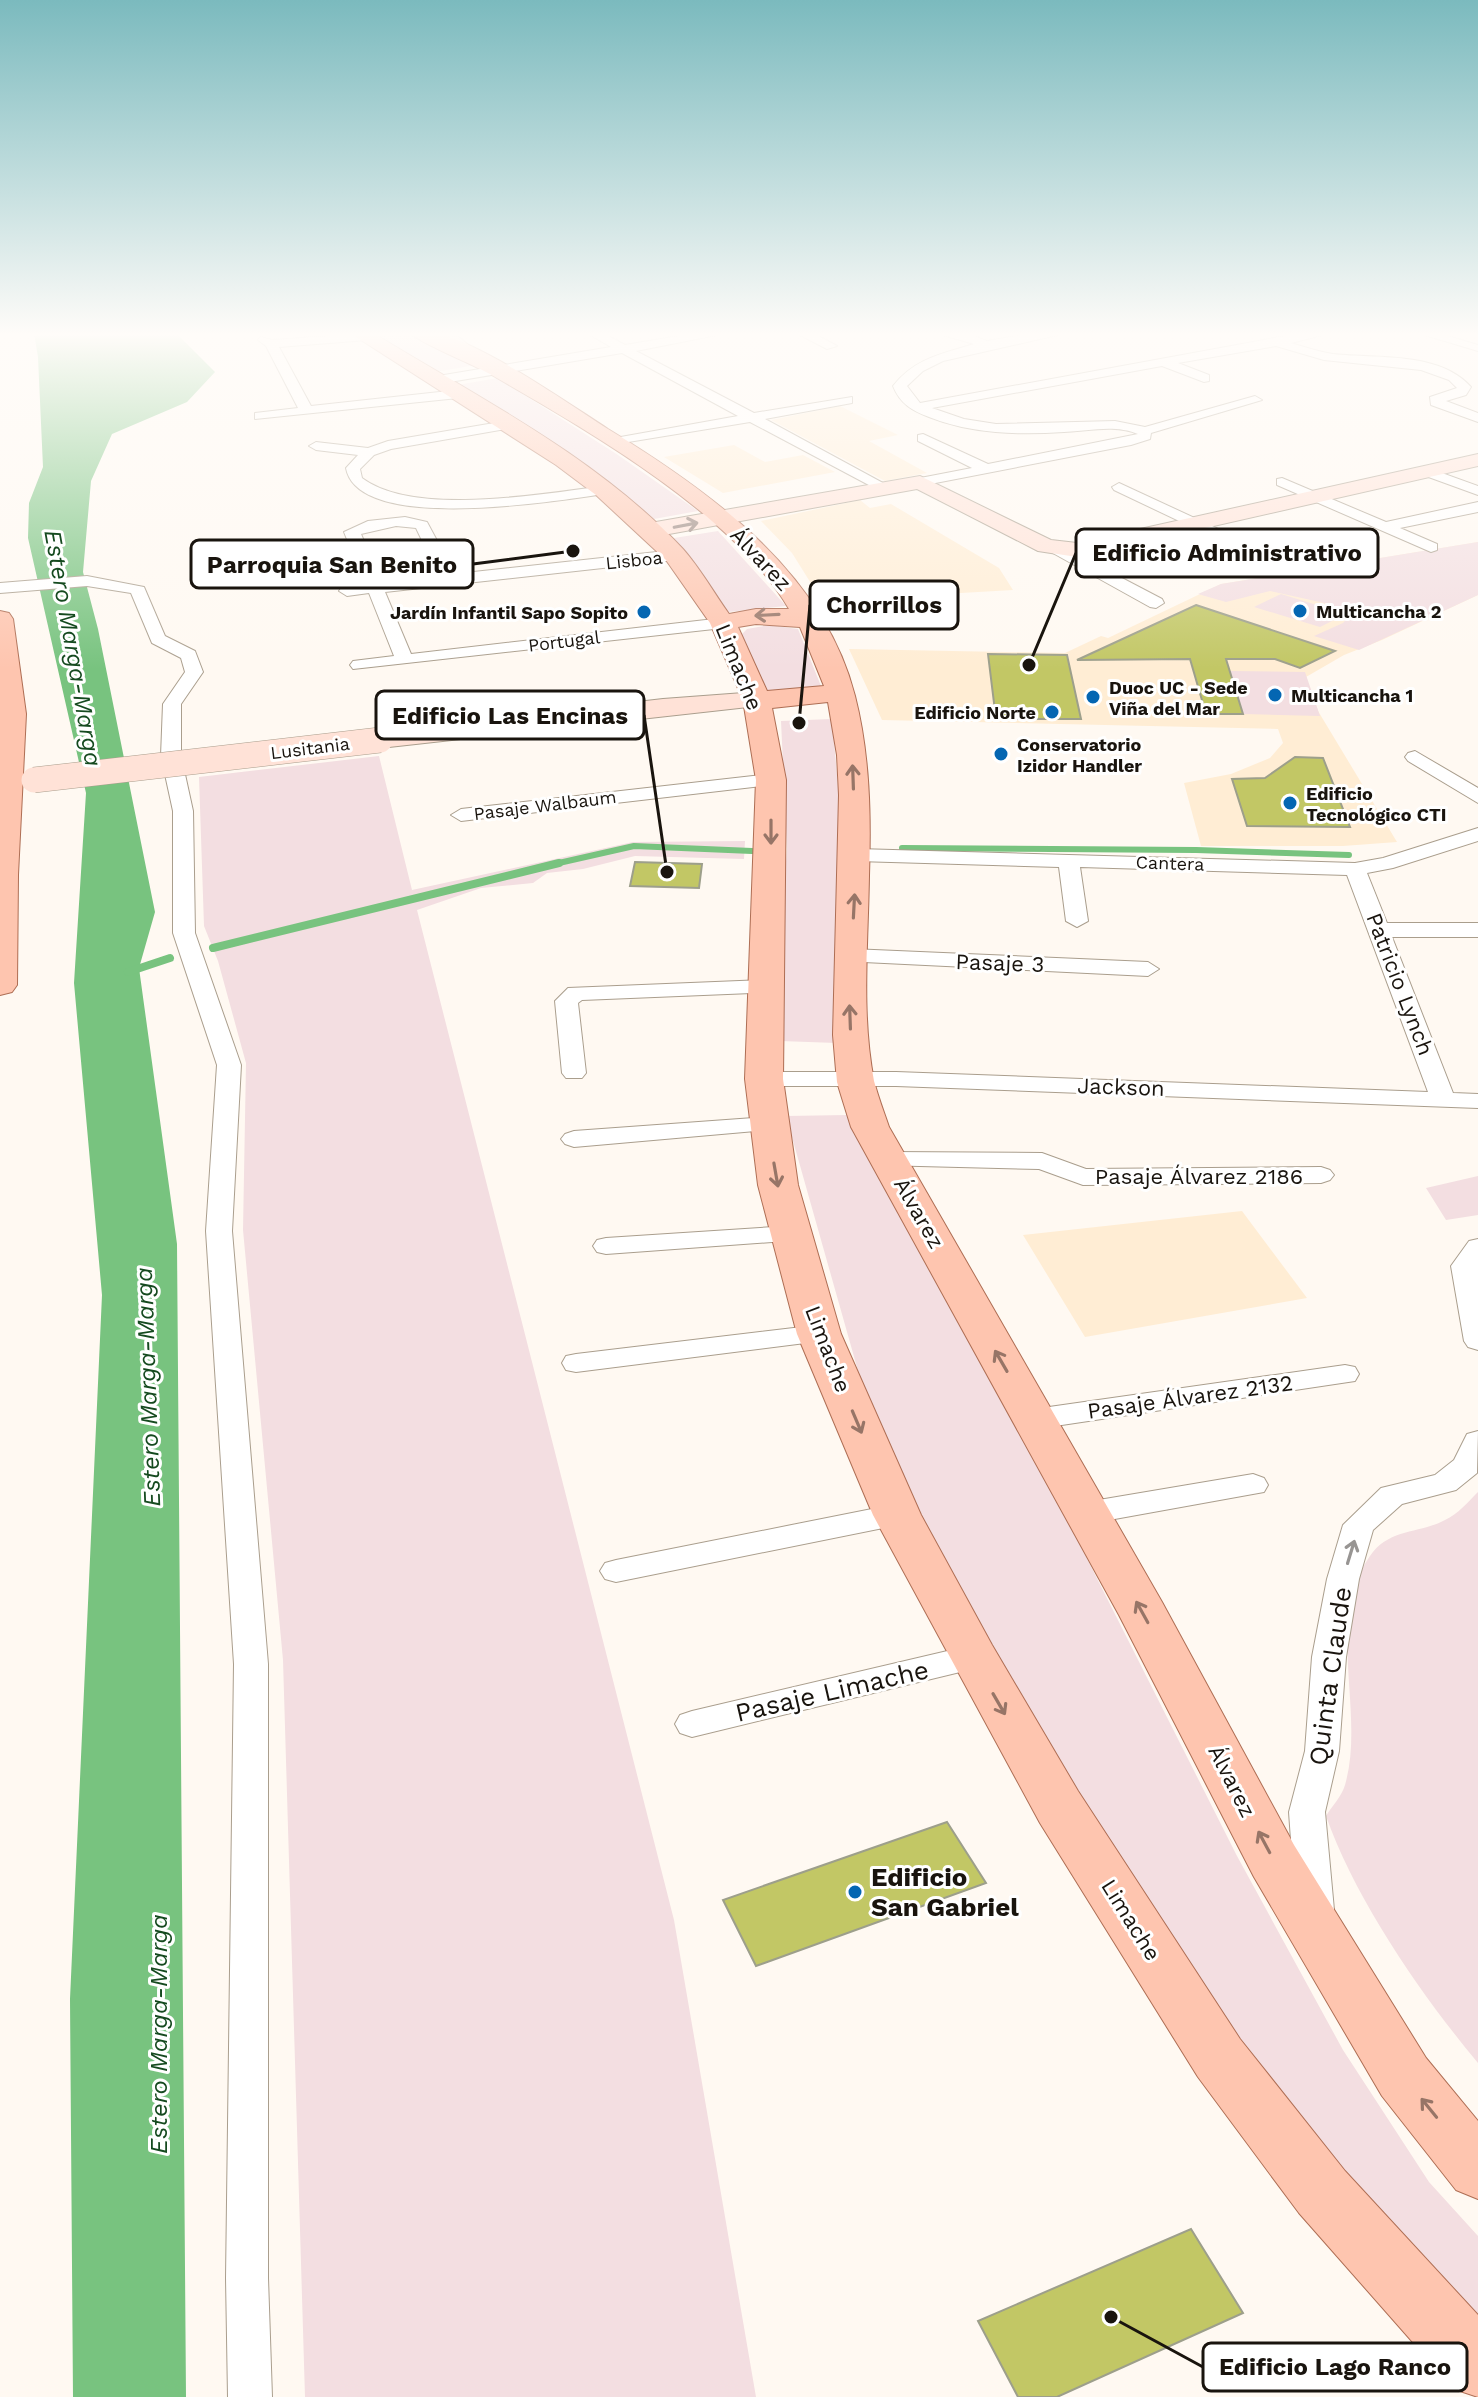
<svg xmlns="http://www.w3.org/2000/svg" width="1478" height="2397" viewBox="0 0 1478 2397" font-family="'Work Sans',sans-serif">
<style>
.built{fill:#ffedd4}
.green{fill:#f3dee1}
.water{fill:#78c37f}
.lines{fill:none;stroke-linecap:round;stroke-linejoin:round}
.stream-far1{stroke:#78c37f;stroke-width:6}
.stream{stroke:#78c37f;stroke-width:8}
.building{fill:#c2c765;stroke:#9d9f8b;stroke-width:2}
.street-casing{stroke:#aa9e8d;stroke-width:2}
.secondary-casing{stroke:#aa9e8d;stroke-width:2}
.primary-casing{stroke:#ae6e54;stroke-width:2}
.street{fill:#fff;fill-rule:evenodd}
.secondary{fill:#ffe2d7;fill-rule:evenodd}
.primary{fill:#fec5af;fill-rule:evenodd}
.secondary-bridge-casing{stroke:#aa9e8d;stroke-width:26;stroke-linecap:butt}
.secondary-bridge{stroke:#ffe2d7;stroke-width:25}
.oneway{stroke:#98857d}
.oneway2{stroke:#977567}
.oneway3{stroke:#989593}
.poi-dot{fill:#0466b2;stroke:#fff;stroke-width:3}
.labels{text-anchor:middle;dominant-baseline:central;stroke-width:6;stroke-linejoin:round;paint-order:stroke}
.far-street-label{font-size:18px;fill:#19140e;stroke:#fff}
.far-poi-label{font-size:18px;font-weight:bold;fill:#19140e;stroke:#fff;text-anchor:start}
.street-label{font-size:22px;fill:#19140e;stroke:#fff}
.water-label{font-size:24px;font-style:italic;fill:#154a1f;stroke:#fff}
.near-street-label{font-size:26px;fill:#19140e;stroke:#fff}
.near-poi-label{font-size:26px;font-weight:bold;fill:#19140e;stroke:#fff;text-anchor:start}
.leader{fill:none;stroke:#19140e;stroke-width:3}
.callout-dot{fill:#19140e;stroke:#fff;stroke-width:3}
.callout{fill:#fff;stroke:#19140e;stroke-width:3}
.callout-label{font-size:24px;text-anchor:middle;font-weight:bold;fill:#19140e}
</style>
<rect width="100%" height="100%" fill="#fff9f2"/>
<path class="built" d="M 840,406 L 898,435 L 869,441 L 927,473 L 885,481 L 771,420 Z
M 734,445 L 765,462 L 803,455 L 835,472 L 723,493 L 664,457 Z
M 860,500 L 870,508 L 891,504 L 999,568 L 1013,590 L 822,601 L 792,553 L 761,521 Z
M 1478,542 L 1478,595 L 1382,640 L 1344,655 L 1306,677 L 1318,711 L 1397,842 L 1343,846 L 1201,846 L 1184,783 L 1231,774 L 1270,758 L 1283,743 L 1278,729 L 882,720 L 849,649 L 1065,653 L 1101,636 L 1108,638 L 1221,584 Z
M 1242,1211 L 1307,1298 L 1085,1337 L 1023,1235 Z"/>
<path class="green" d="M 370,333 C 419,333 434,344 476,365 L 435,372 Z
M 498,378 L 618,455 L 698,511 L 654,519 L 614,487 L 457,385 Z
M 718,531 L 786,606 L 728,612 L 674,538 Z
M 1478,542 L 1478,595 L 1359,650 L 1314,636 L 1343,623 L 1352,613 L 1329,604 L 1270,591 L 1226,602 L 1198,594 L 1221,584 Z
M 1281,594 L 1346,614 L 1320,627 L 1254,607 Z
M 769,625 L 798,629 L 821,686 L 784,693 L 766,690 L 741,635 L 747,629 Z
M 1230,671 L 1305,672 L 1320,716 L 1243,714 Z
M 832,719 L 844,852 L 837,1043 L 780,1041 L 779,952 L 787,849 L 781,721 Z
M 379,756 L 412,890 L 633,842 L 745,841 L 744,859 L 635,856 L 583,869 L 547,873 L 533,883 L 481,888 L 417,910 L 674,1920 L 756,2397 L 305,2397 L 283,1660 L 243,1230 L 246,1063 L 218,961 L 204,926 L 199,777 Z
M 847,1115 L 854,1134 L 1010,1406 L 1237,1856 L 1343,2050 L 1429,2182 L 1478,2236 L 1478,2333 L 1251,2066 L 1081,1802 L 888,1477 L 786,1116 Z
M 1478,1176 L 1478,1215 L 1446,1220 L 1426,1188 Z
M 1478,1492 L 1478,2063 C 1422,1996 1355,1899 1326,1816 C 1332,1806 1342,1796 1345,1785 C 1366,1712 1324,1622 1370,1556 C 1389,1528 1419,1534 1445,1520 C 1458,1514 1468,1502 1478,1492 Z"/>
<path class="water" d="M 34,333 L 176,333 L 215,372 L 187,402 L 112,434 L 91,481 L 83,572 L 98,629 L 155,912 L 139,968 L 177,1244 L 186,2397 L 73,2397 L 70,1999 L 102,1295 L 74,983 L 86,793 L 28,538 L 29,503 L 43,467 L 38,357 Z"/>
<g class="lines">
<path class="stream-far1" d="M 902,848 L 1196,850 L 1349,855
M 550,865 L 634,846 L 752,851"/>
<path class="stream" d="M 213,948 L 559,863
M 128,972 L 170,958"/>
</g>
<path class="building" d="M 1196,605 L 1335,651 L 1300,668 L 1275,659 L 1226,659 L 1243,714 L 1206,714 L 1190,659 L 1077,660 Z
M 988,654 L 1067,655 L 1081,719 L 996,719 Z
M 1295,757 L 1323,758 L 1350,827 L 1247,826 L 1232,779 L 1265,778 Z
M 635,862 L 702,864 L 699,888 L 630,886 Z
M 947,1822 L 986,1883 L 756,1966 L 723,1900 Z
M 1191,2229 L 1243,2313 L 1057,2397 L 1018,2397 L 978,2321 Z"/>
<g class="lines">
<g class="street-casing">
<path id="street" d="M 371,333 L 373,336 L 367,340 L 279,347 L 311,406 L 458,390 L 465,394 L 458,398 L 255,419 L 255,413 L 298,408 L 266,346 L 258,340 L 260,337 L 273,340 Z
M 587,333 L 603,333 L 625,345 L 697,333 L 727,333 L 636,351 L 754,413 L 852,397 L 852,403 L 765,419 L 894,489 L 892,492 L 882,492 L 750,422 L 610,445 L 608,442 L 615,438 L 738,416 L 622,353 L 438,384 L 431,380 L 438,376 L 611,347 Z
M 796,333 L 813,333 L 837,346 L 827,349 Z
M 936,333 L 966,333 L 987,341 L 1035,333 L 1066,333 L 943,361 L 923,371 L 907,386 L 920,403 L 1302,333 L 1330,333 L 1291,343 C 1305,347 1319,352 1333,354 C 1376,359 1439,351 1471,387 L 1466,395 L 1446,401 L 1478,413 L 1478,422 L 1431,405 L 1430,397 L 1457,388 L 1449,380 L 1421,370 L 1324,360 L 1276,346 L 1178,363 L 1209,375 L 1209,381 L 1204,382 L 1162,366 L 932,408 L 964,419 L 996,424 L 1115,421 L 1145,427 L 1255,396 L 1262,400 L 1151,433 L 1150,439 L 1131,445 L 920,486 L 915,485 L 915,479 L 972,468 L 918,441 L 918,435 L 923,434 L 988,464 L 1138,434 C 1115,424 1088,431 1064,432 C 1019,435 972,434 929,417 C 913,411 900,404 893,386 C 915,358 942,354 974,344 Z
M 1418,333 L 1438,333 L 1478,345 L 1478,351 Z
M 506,421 L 511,422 L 511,428 L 391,449 L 374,455 L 360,469 L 362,478 C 414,517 542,494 604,486 L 611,490 L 604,494 C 556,501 358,534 346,468 L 358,455 L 316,450 L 309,446 L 316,442 L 368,448 L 388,441 Z
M 1428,468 L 1478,486 L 1478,495 L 1423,475 L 1423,469 Z
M 1282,478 L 1386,522 L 1478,502 L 1478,512 L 1400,528 L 1437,544 L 1437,550 L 1431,552 L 1277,485 L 1277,479 Z
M 1119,483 L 1294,564 L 1296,567 L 1288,572 L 1282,570 L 1114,490 L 1112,487 Z
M 405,517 L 427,522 L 455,574 L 675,550 L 683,555 L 675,560 L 385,592 L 411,654 L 723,618 L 731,623 L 723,628 L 353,669 L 350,665 L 353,661 L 394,656 L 369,593 L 347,596 L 339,591 L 341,588 L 365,584 L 344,532 L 368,521 ZM 396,526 L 416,528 L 439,576 L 381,582 L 361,534 Z
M 1057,544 L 1162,599 L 1164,603 L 1156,608 L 1150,607 L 1051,552 L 1051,546 Z
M 87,576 L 144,587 L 165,636 L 195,651 L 203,672 L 181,704 L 181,756 L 193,811 L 195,933 L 241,1065 L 232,1231 L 268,1664 L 268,2278 L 272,2397 L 228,2397 L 226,2278 L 234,1664 L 206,1231 L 217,1065 L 173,933 L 173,811 L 161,756 L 163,704 L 185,672 L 181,658 L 152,643 L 131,593 L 87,586 L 0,593 L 0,583 Z
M 1415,751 L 1478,788 L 1478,803 L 1408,761 L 1405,757 L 1408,753 Z
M 771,774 L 778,776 L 781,780 L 778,784 L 461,821 L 451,815 L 461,809 Z
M 1478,828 L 1478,841 L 1393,868 L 1367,873 L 1387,923 L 1478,923 L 1478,937 L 1392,937 L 1453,1093 L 1478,1094 L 1478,1108 L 896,1086 L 764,1086 L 755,1084 L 752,1079 L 755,1074 L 764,1072 L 896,1072 L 1428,1092 L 1347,875 L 1080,867 L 1088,921 L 1077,927 L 1066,921 L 1059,867 L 857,861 L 847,855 L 857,849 L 1355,863 L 1383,858 Z
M 851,949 L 1148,962 L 1159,969 L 1148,976 L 843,961 L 840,956 L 843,951 Z
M 765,980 L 773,982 L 776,987 L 773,992 L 582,1000 L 578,1003 L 586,1073 L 582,1078 L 566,1078 L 562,1073 L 555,1001 L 568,988 Z
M 768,1117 L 777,1119 L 780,1124 L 777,1129 L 574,1147 L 565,1144 L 561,1139 L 565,1134 L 574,1131 Z
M 889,1152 L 1042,1153 L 1086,1169 L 1321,1167 L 1330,1170 L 1334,1175 L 1330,1180 L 1321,1183 L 1083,1185 L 1039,1169 L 880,1165 L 876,1160 L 880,1155 Z
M 790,1226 L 799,1228 L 803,1234 L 799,1240 L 606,1254 L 597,1252 L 593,1246 L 597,1240 L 606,1238 Z
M 1478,1239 L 1478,1350 L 1468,1347 L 1464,1341 L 1451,1266 L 1469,1241 Z
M 819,1325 L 829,1328 L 833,1334 L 829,1340 L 576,1372 L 566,1370 L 562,1363 L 566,1356 L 576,1354 Z
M 1345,1365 L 1355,1367 L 1359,1374 L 1355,1381 L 1035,1429 L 1025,1426 L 1020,1419 L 1025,1412 L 1035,1409 Z
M 1478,1431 L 1477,1473 L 1456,1490 L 1402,1504 L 1373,1530 L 1359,1579 L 1346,1657 L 1339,1751 L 1325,1812 L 1334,1910 L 1328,1921 L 1315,1926 L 1302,1921 L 1296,1910 L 1289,1812 L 1305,1751 L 1312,1657 L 1327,1579 L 1343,1525 L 1381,1488 L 1435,1475 L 1454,1460 L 1467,1434 Z
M 1253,1474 L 1264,1478 L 1268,1485 L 1264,1492 L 1087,1524 L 1076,1521 L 1072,1513 L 1076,1505 L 1087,1502 Z
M 897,1504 L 908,1507 L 912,1515 L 908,1523 L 616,1582 L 605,1579 L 600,1571 L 605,1563 L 616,1560 Z
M 973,1645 L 985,1648 L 990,1657 L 985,1666 L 692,1737 L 680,1733 L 675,1724 L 680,1715 L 692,1711 Z"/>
</g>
<g class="secondary-casing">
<path id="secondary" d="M 435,333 L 454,333 L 485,359 L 482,363 L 470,363 Z
M 1478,454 L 1478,466 L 1077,557 L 1038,551 L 917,489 L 669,534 L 650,535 L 639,529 L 650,523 L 920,476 L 1051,540 L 1077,543 Z
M 757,692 L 766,695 L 770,700 L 766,705 L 380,748 L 371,746 L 367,740 L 371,734 L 380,732 L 663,699 Z"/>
</g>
<g class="primary-casing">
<path id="primary" d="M 350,333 L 373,333 C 479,398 597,457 683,549 C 700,568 714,593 729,614 L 756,609 L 789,609 C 732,512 587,430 490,374 C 474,365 418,342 410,333 C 419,333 430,332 440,334 C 489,348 563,400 608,429 C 711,492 824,573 855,696 C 870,755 871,816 869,876 C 868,944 861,1014 874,1081 C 878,1097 884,1112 889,1127 L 1162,1602 L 1294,1845 L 1426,2058 L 1478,2121 L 1478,2199 L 1456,2190 L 1382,2096 L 1254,1877 L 1119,1615 L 851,1127 L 837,1082 L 833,1035 L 839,795 L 837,755 L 828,702 L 772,708 L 786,780 L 783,1079 L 798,1185 L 841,1334 L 921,1515 L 992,1645 L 1078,1791 L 1240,2039 L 1345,2171 L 1478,2315 L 1478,2397 L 1454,2389 L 1299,2213 L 1198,2077 L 1040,1823 L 873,1515 L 797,1334 L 758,1185 L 745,1079 L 756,780 L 743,700 L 710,623 L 666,560 L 596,495 L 556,465 ZM 756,624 L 800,627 L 824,686 L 767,691 L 738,627 Z
M 0,611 L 9,613 L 13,619 L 26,714 L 18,875 L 17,985 L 12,992 L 0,995 Z"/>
</g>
<use href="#street" class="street"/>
<use href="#secondary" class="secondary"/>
<use href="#primary" class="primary"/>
<g class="secondary-bridge-casing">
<path id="secondary-bridge" d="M 34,780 L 380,740"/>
</g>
<use href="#secondary-bridge" class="secondary-bridge"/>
</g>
<defs><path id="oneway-shaft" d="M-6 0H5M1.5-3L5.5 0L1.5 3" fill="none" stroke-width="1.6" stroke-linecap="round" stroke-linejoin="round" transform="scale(2)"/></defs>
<use class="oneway" href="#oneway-shaft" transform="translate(686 525) rotate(-11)"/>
<g class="oneway2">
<use href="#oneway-shaft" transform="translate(767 615) rotate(177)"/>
<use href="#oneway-shaft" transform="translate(853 777) rotate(-92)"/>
<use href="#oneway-shaft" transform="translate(771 832) rotate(90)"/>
<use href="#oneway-shaft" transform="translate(854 906) rotate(-87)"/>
<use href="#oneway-shaft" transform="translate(850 1017) rotate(-92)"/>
<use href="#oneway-shaft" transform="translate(776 1175) rotate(80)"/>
<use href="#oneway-shaft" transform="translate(1001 1361) rotate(-120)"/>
<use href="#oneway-shaft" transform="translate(857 1422) rotate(67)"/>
<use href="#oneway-shaft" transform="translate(1142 1612) rotate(-119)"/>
<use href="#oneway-shaft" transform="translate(999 1704) rotate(60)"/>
<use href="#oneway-shaft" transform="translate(1264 1842) rotate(-118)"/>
<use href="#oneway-shaft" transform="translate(1429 2108) rotate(-129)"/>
</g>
<use class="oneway3" href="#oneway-shaft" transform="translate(1351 1552) rotate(-73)"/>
<linearGradient id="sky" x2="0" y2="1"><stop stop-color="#7bbabe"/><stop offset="0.5" stop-color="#fffcf9"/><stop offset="1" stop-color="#fffcf9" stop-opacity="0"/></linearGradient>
<rect width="1478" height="669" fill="url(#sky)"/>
<g class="poi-dot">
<circle cx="1300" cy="611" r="8"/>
<circle cx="644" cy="612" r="8"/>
<circle cx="1275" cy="695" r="8"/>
<circle cx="1093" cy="697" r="8"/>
<circle cx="1052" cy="712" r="8"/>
<circle cx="1001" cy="754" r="8"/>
<circle cx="1290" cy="803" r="8"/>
<circle cx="855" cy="1892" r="8"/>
</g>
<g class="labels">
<g class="far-street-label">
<text transform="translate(634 560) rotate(-6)">Lisboa</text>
<text transform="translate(564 641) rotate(-7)">Portugal</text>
<text transform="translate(310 748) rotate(-7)">Lusitania</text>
<text transform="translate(545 805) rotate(-7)">Pasaje Walbaum</text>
<text transform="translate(1170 863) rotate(2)">Cantera</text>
</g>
<g class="far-poi-label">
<text x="1316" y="611">Multicancha 2</text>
<text x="628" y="612" text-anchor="end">Jardín Infantil Sapo Sopito</text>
<text x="1109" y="687">Duoc UC - Sede<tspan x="1109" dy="21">Viña del Mar</tspan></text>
<text x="1291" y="695">Multicancha 1</text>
<text x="1036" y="712" text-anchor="end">Edificio Norte</text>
<text x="1017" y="744">Conservatorio<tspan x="1017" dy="21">Izidor Handler</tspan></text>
<text x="1306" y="793">Edificio<tspan x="1306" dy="21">Tecnológico CTI</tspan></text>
</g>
<g class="street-label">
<text transform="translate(761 559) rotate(47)">Álvarez</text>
<text transform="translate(739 667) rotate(68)">Limache</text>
<text transform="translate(1000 963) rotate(2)">Pasaje 3</text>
<text transform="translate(1400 984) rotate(69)">Patricio Lynch</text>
<text transform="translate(1121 1087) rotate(2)">Jackson</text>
<text x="1199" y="1176">Pasaje Álvarez 2186</text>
<text transform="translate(919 1213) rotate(60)">Álvarez</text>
<text transform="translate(828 1349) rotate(69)">Limache</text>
<text transform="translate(1190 1397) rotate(-8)">Pasaje Álvarez 2132</text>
<text transform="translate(1232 1781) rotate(63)">Álvarez</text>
<text transform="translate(1131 1920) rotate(58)">Limache</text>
</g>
<g class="water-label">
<text transform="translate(73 648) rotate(80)">Estero Marga-Marga</text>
<text transform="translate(148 1387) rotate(-92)">Estero Marga-Marga</text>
<text transform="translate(159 2034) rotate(-90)">Estero Marga-Marga</text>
</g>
<g class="near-street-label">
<text transform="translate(1330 1676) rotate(-82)">Quinta Claude</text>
<text transform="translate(832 1691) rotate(-13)">Pasaje Limache</text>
</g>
<g class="near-poi-label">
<text x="871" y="1877">Edificio<tspan x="871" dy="30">San Gabriel</tspan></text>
</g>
</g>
<path class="leader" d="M1029 665L1076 553M573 551L473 564M799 723L810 605M667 872L644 715M1111 2317L1203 2367"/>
<g class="callout-dot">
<circle cx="1029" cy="665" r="8"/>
<circle cx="573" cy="551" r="8"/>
<circle cx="799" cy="723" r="8"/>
<circle cx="667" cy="872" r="8"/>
<circle cx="1111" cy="2317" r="8"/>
</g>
<g class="callout">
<rect x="1076" y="529" width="302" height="48" rx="8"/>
<rect x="191" y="540" width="282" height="48" rx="8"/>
<rect x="810" y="581" width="148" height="48" rx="8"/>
<rect x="376" y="691" width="268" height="48" rx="8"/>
<rect x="1203" y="2343" width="264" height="48" rx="8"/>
</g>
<g class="callout-label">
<text x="1227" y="561">Edificio Administrativo</text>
<text x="332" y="573">Parroquia San Benito</text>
<text x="884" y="613">Chorrillos</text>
<text x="510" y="724">Edificio Las Encinas</text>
<text x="1335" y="2375">Edificio Lago Ranco</text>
</g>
</svg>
